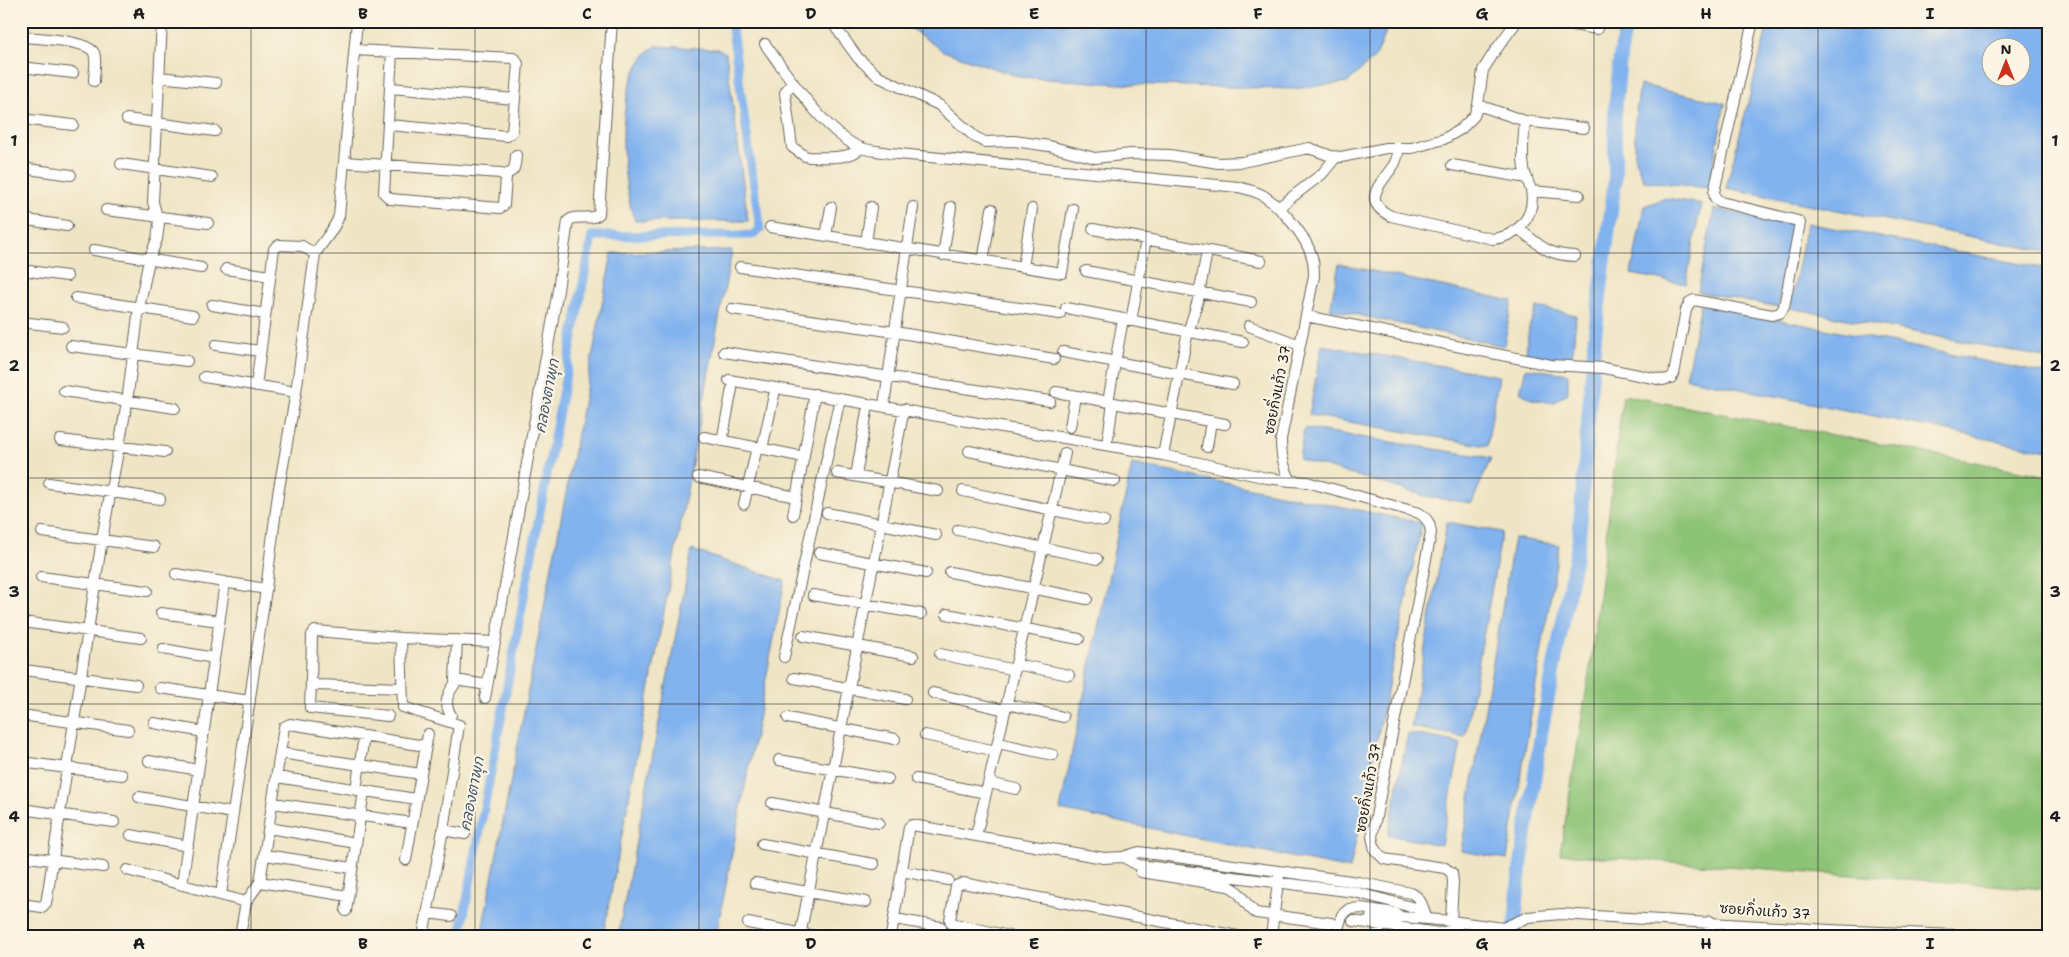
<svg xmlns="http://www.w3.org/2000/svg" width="2069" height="957" viewBox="0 0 2069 957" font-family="'Shantell Sans','Playpen Sans Thai',sans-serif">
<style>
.green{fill:#8dc376;stroke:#547049}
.water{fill:#82b3ee;stroke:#4f6885;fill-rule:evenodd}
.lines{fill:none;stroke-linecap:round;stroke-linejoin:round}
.canal{stroke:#82b3ee;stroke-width:9}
.river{stroke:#82b3ee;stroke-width:14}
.minor-casing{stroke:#666258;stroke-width:12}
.minor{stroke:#fff;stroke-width:10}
.grid{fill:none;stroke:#1c1c1c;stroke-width:1;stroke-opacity:0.55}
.labels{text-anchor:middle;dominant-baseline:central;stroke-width:4.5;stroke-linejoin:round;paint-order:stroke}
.street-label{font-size:14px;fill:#1c1c1c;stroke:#fcf5e5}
.water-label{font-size:15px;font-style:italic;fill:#455870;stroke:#fcf5e5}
.neatline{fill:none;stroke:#1c1c1c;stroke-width:2}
.grid-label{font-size:16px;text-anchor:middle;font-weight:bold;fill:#1c1c1c}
</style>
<rect width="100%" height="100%" fill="#fcf5e5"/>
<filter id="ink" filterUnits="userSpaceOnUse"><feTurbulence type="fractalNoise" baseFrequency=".02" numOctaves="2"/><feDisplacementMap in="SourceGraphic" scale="10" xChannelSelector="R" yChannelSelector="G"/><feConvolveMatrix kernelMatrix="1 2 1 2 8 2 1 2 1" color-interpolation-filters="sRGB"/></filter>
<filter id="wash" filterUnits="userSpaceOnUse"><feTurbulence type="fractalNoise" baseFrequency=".0096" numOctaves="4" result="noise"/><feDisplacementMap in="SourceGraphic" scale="20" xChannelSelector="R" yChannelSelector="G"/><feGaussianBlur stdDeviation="1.12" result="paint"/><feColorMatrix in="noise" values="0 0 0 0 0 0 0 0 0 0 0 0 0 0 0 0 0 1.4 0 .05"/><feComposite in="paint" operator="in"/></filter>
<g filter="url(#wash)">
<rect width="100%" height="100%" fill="#efe5c6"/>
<path class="green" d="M 1623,395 L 2048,476 L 2048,883 L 2045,889 L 1560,854 L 1592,655 Z"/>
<path class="water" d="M 900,21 L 1390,21 L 1377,55 L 1348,82 L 1294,89 L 1120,84 L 1020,77 L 943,51 Z
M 1769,21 L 2048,21 L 2048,252 L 1726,188 ZM 1992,48 L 2022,48 L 2022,78 L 1992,78 Z
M 656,46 L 718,49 L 726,53 L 748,221 L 635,221 C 620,179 615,93 644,56 C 647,52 652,49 656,46 Z
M 1640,85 L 1725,103 L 1709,188 L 1644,181 L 1635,159 L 1635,118 Z
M 1666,198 L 1701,204 L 1686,284 L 1631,274 L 1644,206 Z
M 1714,209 L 1794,224 L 1778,307 L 1698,292 Z
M 1807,223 L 2048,269 L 2048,358 L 1790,308 Z
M 732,250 L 603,936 L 481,936 L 612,253 Z
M 1339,264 L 1512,301 L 1504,346 L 1330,309 Z
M 1701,304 L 2048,374 L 2048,451 L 1686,378 Z
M 1537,307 L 1576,315 L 1573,351 L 1569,361 L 1526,353 L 1529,327 Z
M 1322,345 L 1499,376 L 1487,446 L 1309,415 Z
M 1526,368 L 1568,374 L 1568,393 L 1553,403 L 1531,399 L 1520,392 Z
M 1304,428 L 1491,458 L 1472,503 L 1429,497 L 1299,459 Z
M 1132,464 L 1422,523 L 1350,869 L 1060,810 Z
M 1447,522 L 1502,532 L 1465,737 L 1411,727 Z
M 1514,538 L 1559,545 L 1507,859 L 1461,851 Z
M 692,550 L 785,581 L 716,936 L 618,936 Z
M 1408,733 L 1461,743 L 1441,845 L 1388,835 Z"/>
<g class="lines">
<path class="canal" d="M 460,936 L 592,236 L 752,235 L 760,229 L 731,21"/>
<path class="river" d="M 1514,936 L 1519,878 L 1542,728 L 1579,539 L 1595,334 L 1615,180 L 1615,112 L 1620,57 L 1626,21"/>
</g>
</g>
<g filter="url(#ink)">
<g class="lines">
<g class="minor-casing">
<path id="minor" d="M 831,21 L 858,58 L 879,77 L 939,105 L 975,137 L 985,142 L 1014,141 L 1049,146 L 1095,158 L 1131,154 L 1170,155 L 1218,163 L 1242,162 L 1309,148 L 1331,156 L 1341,157 L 1386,148 L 1412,148 L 1444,139 L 1461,129 L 1474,116 L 1478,105 L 1483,70 L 1495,51 L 1517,21
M 1550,21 L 1597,29
M 21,37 C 35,38 88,40 94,53 C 97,60 94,73 94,81
M 765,44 C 786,73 828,137 862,148 C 870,151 880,151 889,153 L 1238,187 C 1246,189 1256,191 1264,196 C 1282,208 1306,236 1312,257 C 1314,263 1314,270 1314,276 L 1281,439 C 1281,455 1283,466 1291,481 L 1307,482 L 1419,513 C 1427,518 1430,523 1431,533 L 1372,837 L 1375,850 L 1384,859 L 1445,868 L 1452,873 L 1453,882 L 1451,921 L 1503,928 L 1528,917 L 1561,914 L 1829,930 L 1982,936
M 355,50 L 513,58 L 516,60 L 518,64 L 512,132 L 507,136 L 389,125
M 21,67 L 73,73
M 159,77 L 216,83
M 792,82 L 785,93 L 792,147 L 805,156 L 809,157 C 827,157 848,160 861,148
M 391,88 L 515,99
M 1478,105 L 1525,121 L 1584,128
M 21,119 L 73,125
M 127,119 L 215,131
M 1399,148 C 1398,154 1397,161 1393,166 C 1381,184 1360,201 1391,216 L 1493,239 C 1518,236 1536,216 1531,190 C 1529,183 1525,176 1524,168 C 1521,152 1524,136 1525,121
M 344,162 L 501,173 L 506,177 L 504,205 L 500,208 L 390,199 L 384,193 L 392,52
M 121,164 L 212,177
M 1452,165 L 1527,178
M 21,168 L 71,175
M 504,174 C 516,172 515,166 516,155
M 1531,191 L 1579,195
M 1279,207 L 1322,174 L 1336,157
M 106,210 L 208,223
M 21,219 L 67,226
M 770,227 L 1062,273 L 1073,209
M 1093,229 L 1261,261
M 1519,229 C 1541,246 1547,255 1575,256
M 826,236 L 831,207
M 866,243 L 871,207
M 94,250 L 201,268
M 943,255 L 951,207
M 983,261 L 992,209
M 740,267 L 1060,314
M 1023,267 L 1032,209
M 226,269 L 270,276
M 21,270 L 67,276
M 1086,271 L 1251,302
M 76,298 L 193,316
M 212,305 L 265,314
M 1066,308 L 1243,342
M 732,309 L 895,332 L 1054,359
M 1306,316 L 1551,365 L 1604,368 L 1663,380 L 1671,378 L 1674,374 L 1686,310 L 1690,302 L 1694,300 L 1772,315 L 1780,313 L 1784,307 L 1800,223 L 1798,221 L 1721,202 L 1715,198 L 1714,192 L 1753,21
M 1131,321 L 1146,239
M 21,322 L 63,327
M 1249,326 L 1300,345
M 216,345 L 260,351
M 71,346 L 187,361
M 724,352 L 1050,401
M 1063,352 L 1233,384
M 204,377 L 296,392
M 729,380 L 1163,455 L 1267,478 L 1291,481
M 256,386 L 274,249 L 279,245 L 302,246 L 315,254
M 64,391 L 175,408
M 1056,392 L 1225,424
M 1108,402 L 1123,319
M 884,405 L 913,207
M 1070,427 L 1075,396
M 704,437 L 804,457
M 1108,438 L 1113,403
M 60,440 L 165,452
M 722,441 L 732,389
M 1207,447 L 1211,421
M 762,449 L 774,395
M 969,451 L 1115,481
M 1163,455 L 1187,336 L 1198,300 L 1207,251
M 837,473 L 938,491
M 856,476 L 867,411
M 698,477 L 796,497
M 49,483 L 160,499
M 963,491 L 1104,521
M 744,504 L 757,447
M 827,513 L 936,535
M 793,515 L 815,394
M 958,530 L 1097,559
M 42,532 L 154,547
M 819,553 L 926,573
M 950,572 L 1087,599
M 176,574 L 266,589
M 41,577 L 147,591
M 813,595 L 921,614
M 161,613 L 219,621
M 947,614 L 1079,639
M 30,623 L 141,638
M 803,636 L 913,656
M 401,638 L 315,631 L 312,635 L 311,681 L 316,685 L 402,688
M 457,640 L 455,680 L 487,685
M 163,649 L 214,658
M 940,654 L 1015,670
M 784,657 L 840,398
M 1016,664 L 1069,675
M 24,670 L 136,685
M 794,678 L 905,699
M 311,681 L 310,708 L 388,716
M 160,688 L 250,701
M 933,693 L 1005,710
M 485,698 L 558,290 L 568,221 C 576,213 591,222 599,214 L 612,21
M 1007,704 L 1063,717
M 21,715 L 128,730
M 451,715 C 442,702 449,691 458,680
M 788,718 L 895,739
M 154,723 L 204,732
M 925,735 L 996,751
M 998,743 L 1053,755
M 280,753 L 421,774
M 779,760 L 888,779
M 149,761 L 198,770
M 21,762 L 122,775
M 277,777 L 416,799
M 916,779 L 986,793
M 989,783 L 1016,789
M 356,790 L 364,736
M 139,797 L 233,813
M 273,803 L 412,823
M 772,803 L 879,823
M 21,809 L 114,822
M 269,828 L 356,843
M 443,830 L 465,834
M 131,835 L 188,846
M 976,836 L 1065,453
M 762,844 L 874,864
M 265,855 L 352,868
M 21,856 L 103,867
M 1123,857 L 1138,865 L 1355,892 L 1423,910
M 406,860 L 428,734
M 127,870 L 246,902
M 902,871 L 948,880
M 1141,872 L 1228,886 C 1242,890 1244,906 1256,913 L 1331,923
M 260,882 L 348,896
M 755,883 L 866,902
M 182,885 L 225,582
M 221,895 L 266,589 L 278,494 L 296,392 L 315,254 C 323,241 334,231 339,216 L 357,21
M 21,904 L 42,907 L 46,903 L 47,898 L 102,539 L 127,402 L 139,308 L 149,260 L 157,239 L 159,224 L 153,202 L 162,21
M 346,911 L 364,791
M 427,913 L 451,916
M 1371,917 L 1395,920 L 1401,917
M 895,919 L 941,927
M 1353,921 L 1439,933 L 1452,930 L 1460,923
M 748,923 L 814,936
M 240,936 L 246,902 L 260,882 L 284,727 L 290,724 L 425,746
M 423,936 L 443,830 L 459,725 L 403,707 L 401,638 L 495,642
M 800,936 L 904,409
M 891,936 L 909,827 L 912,825 L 1104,858 L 1123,857 L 1139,852 L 1358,882 L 1411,893 C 1422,898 1423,908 1427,919 L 1451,921
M 1009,936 L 951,923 L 950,920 L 956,886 L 963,883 L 1237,936
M 1271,936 L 1279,875
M 1336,936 L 1342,915 L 1349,909 L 1361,908 L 1395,913 L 1401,917 L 1427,919
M 1377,936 L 1380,926
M 1709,936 L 1710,921"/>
</g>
<use href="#minor" class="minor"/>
</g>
</g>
<path class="grid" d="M 251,21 L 251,936M 475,21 L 475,936M 699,21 L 699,936M 923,21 L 923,936M 1146,21 L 1146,936M 1370,21 L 1370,936M 1594,21 L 1594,936M 1818,21 L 1818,936M 21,253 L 2048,253M 21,478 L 2048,478M 21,704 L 2048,704"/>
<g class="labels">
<g class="street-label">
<text transform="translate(1277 390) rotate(-79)">ซอยกิ่งแก้ว 37</text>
<text transform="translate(1368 788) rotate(-80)">ซอยกิ่งแก้ว 37</text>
<text transform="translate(1765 911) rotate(4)">ซอยกิ่งแก้ว 37</text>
</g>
<g class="water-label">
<text transform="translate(547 396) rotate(-79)">คลองตาพุก</text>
<text transform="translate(472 794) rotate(-79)">คลองตาพุก</text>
</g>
</g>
<rect width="2069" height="957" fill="none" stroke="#fcf5e5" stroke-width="55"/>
<g transform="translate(2006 62)"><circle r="24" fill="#fcf5e5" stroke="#a29e95"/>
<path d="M0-4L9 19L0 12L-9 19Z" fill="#c8321e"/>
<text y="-8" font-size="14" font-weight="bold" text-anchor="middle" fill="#1c1c1c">N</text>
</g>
<rect x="28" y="28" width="2014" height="902" class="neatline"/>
<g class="grid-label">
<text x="139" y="19">A</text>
<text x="363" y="19">B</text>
<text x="587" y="19">C</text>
<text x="811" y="19">D</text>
<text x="1034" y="19">E</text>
<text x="1258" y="19">F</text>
<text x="1482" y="19">G</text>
<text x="1706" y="19">H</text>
<text x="1930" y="19">I</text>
<text x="14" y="146">1</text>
<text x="2055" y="146">1</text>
<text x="14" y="371">2</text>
<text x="2055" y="371">2</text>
<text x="14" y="597">3</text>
<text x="2055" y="597">3</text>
<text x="14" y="822">4</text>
<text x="2055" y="822">4</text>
<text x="139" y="949">A</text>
<text x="363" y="949">B</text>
<text x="587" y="949">C</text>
<text x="811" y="949">D</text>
<text x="1034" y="949">E</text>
<text x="1258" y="949">F</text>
<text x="1482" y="949">G</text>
<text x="1706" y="949">H</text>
<text x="1930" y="949">I</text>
</g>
</svg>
